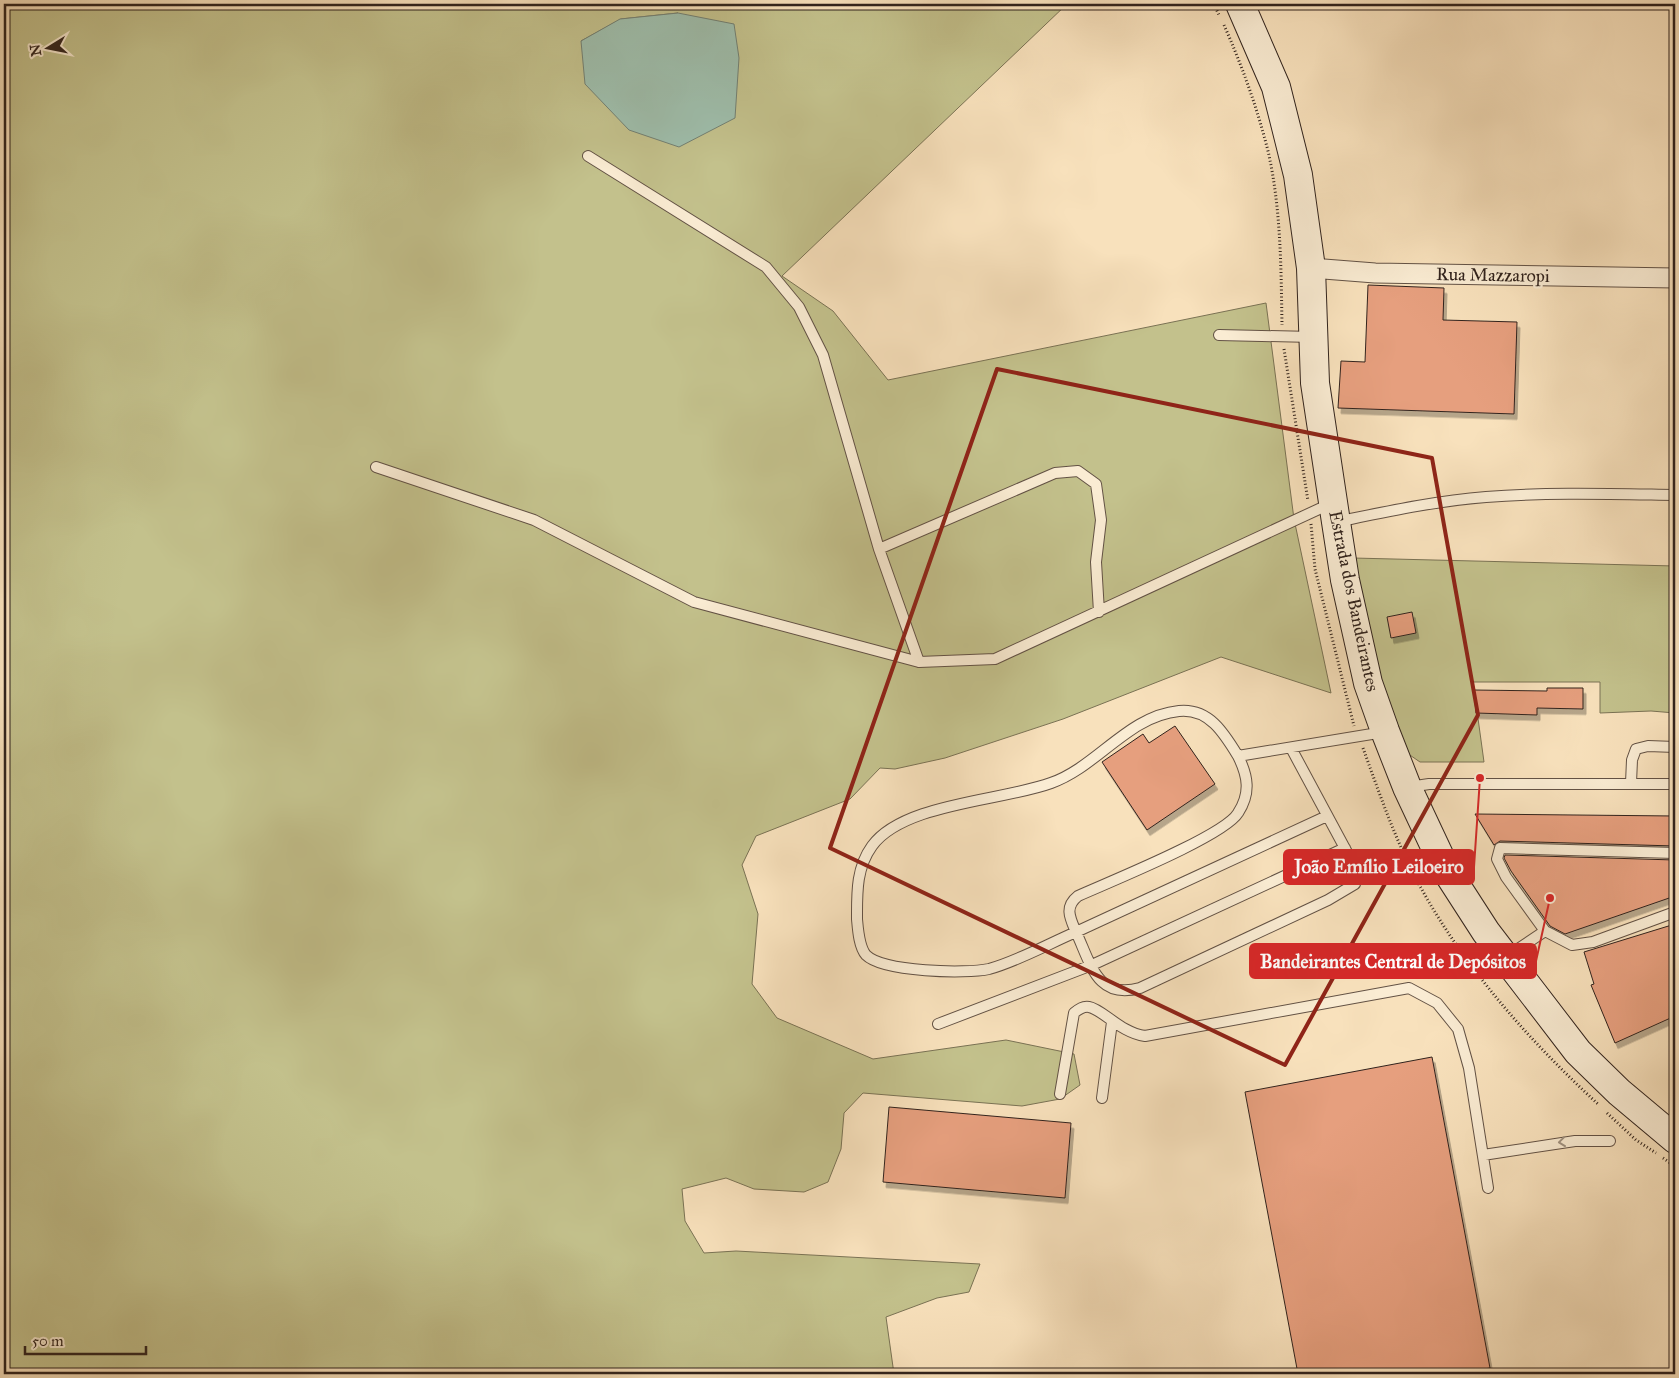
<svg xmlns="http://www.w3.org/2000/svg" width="1679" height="1378" viewBox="0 0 1679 1378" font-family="'IM FELL Great Primer',serif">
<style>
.green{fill:#c3c18c;stroke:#7a7254;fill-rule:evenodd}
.water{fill:#9ebeac;stroke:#728073}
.building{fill:#e69f7e;stroke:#31231d;filter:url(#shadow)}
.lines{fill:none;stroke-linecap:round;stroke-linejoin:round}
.lane-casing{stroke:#635245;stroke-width:12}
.street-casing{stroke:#635245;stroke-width:21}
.secondary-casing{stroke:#31231d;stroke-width:30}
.path{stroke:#31231d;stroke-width:3;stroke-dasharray:1 2.5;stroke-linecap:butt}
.lane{stroke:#faecd3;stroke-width:10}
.street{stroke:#faecd3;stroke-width:19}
.secondary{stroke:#faecd3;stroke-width:28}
.oneway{stroke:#a09281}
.marked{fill:none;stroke:#8f2418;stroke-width:4;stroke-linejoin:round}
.labels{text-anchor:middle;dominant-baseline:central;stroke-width:4.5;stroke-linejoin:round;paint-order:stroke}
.street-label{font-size:18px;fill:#31231d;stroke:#faecd3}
.leader{fill:none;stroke:#d62828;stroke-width:2}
.callout-dot{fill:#d62828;stroke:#faecd3;stroke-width:2}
.callout{fill:#d62828;stroke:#d62828;stroke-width:2}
.callout-label{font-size:19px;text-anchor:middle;font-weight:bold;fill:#fff}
</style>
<defs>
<filter id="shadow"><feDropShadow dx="3" dy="5.5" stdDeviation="0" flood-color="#0004"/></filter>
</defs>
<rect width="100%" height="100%" fill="#f8e1bc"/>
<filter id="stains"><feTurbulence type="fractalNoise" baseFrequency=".004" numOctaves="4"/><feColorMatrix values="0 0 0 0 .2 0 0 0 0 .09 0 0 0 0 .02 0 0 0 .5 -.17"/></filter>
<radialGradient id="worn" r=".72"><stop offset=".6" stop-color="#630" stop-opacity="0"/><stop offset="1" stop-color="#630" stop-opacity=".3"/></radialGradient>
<path class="green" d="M 4,4 L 1067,4 L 782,276 L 833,311 L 888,380 L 1266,303 L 1294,519 L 1331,693 L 1221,657 L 1063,719 L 945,758 L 895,769 L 880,768 L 850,799 L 756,836 L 742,865 L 758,914 L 752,984 L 777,1018 L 873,1059 L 1006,1040 L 1074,1054 L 1080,1085 L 1060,1099 L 1022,1106 L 863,1093 L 844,1113 L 841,1149 L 828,1182 L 804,1192 L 754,1189 L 726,1178 L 682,1189 L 685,1221 L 704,1253 L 736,1251 L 980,1264 L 969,1292 L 937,1298 L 886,1317 L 894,1374 L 4,1374 ZM 678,13 L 581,41 L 621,19 Z
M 1353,558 L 1675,566 L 1675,713 L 1651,711 L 1600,713 L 1600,682 L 1473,682 L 1484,762 L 1420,762 L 1404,751 L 1382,694 Z"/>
<path class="water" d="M 678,13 L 734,24 L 739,58 L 735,118 L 679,147 L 629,130 L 585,84 L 581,41 L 620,19 Z"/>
<path class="building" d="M 1368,285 L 1444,288 L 1443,320 L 1517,322 L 1514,414 L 1338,408 L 1341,361 L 1365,362 Z
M 1412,612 L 1416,633 L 1391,638 L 1387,617 Z
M 1547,688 L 1583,688 L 1583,709 L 1537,708 L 1537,715 L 1476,713 L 1474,690 L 1547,691 Z
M 1175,726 L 1215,784 L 1147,830 L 1102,762 L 1143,734 L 1149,743 Z
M 1475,814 L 1675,816 L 1675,846 L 1500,841 L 1494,845 Z
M 1505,855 L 1675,860 L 1675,896 L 1565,934 L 1550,926 L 1511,871 L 1504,858 Z
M 1675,924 L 1675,1016 L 1615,1043 L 1591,985 L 1594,984 L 1584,952 Z
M 1432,1057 L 1490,1368 L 1455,1374 L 1298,1374 L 1245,1092 Z
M 889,1107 L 1071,1123 L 1065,1198 L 883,1182 Z"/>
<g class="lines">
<g class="lane-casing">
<path id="lane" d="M 588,156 L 766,267 L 799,307 L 823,355 L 879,549 L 919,662
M 1219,335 L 1313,337
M 376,467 L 534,520 L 694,602 L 919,662 L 995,659 L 1332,503
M 1336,522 C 1385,512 1435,501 1486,497 C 1549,492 1612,494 1675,495
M 879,549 L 1055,473 L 1078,471 L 1096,484 L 1101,520 L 1096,562 L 1099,612
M 1291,748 L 1355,867 L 1355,884 L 1328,900 L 1140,988 C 1097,1000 1091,964 1076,932 L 1327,816
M 1238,756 C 1248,776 1251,793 1238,813 C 1224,836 1109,882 1078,896 C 1064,907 1070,918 1076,932 C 1048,944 1018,961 989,969 C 966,974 883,972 866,955 C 859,947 858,930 857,919 C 857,894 856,868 872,846 C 903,803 1002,801 1051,783 C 1097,767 1128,716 1179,711 C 1209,708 1224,733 1238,756 L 1384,732
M 1631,783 L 1632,760 L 1636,749 L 1648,746 L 1675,747
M 1409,787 L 1429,784 L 1675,784
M 1545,931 L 1572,945 L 1593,942 L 1675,912
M 1506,957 L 1545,931 L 1506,877 L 1497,859 L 1500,848 L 1675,853
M 938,1024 L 1092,965 L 1345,848
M 1060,1094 L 1074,1013 C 1079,1009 1083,1006 1089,1007 C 1102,1009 1121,1033 1145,1036 L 1409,988 L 1437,1003 L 1458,1029 L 1469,1068 L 1488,1188
M 1102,1098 L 1112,1022
M 1483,1155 L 1575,1141 L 1610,1141"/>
</g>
<g class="street-casing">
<path id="street" d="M 1311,268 L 1375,273 L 1675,278"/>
</g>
<g class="secondary-casing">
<path id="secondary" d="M 1240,4 L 1276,87 L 1298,175 L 1311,268 L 1315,383 L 1336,522 L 1345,580 L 1368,683 L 1385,731 L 1407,787 L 1446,870 L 1486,932 L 1578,1052 L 1619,1092 L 1675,1139"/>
</g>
<path class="path" d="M 1214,4 L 1219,15
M 1224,25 C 1242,66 1257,107 1268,151 C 1281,208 1281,267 1282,325
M 1284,349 L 1308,501
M 1311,524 L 1315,569 L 1354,726
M 1363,748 C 1377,787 1391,827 1409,865 C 1454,956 1524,1036 1599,1105
M 1607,1113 L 1636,1140 L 1656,1153
M 1663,1158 L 1675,1166"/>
<use href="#lane" class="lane"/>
<use href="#street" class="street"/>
<use href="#secondary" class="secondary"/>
</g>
<defs><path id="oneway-chevron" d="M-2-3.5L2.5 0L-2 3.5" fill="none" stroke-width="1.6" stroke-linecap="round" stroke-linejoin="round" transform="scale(1.25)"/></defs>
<use class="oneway" href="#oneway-chevron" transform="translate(1562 1142) rotate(173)"/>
<path class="marked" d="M 997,369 L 1432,458 L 1478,715 L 1285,1065 L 830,848 Z"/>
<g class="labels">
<g class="street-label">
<text transform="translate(1493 275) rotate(1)">Rua Mazzaropi</text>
<text transform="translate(1354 601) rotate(78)">Estrada dos Bandeirantes</text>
</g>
</g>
<path class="leader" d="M1480 778L1474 867M1550 898L1536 961"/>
<g class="callout-dot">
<circle cx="1480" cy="778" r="5"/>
<circle cx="1550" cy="898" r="5"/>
</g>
<g class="callout">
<rect x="1284" y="850" width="190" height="34" rx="5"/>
<rect x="1250" y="944" width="286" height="34" rx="5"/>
</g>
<g class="callout-label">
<text x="1379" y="873">João Emílio Leiloeiro</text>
<text x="1393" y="968">Bandeirantes Central de Depósitos</text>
</g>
<rect width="1679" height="1378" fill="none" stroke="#f8e1bc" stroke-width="20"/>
<rect x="5" y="5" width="1669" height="1368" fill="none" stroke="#31231d" stroke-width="2.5"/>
<rect x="10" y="10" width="1659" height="1358" fill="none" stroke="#31231d"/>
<g transform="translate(48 48) rotate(260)" stroke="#faecd3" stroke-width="4" paint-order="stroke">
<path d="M0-4L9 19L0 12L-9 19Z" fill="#31231d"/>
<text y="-8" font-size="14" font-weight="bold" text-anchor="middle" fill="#31231d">N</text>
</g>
<path d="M25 1346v8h121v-8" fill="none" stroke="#31231d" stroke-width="2.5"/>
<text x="32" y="1346" font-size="15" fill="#31231d" stroke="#faecd3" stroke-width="4" paint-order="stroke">50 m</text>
<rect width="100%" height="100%" filter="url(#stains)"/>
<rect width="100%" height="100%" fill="url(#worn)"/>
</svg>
